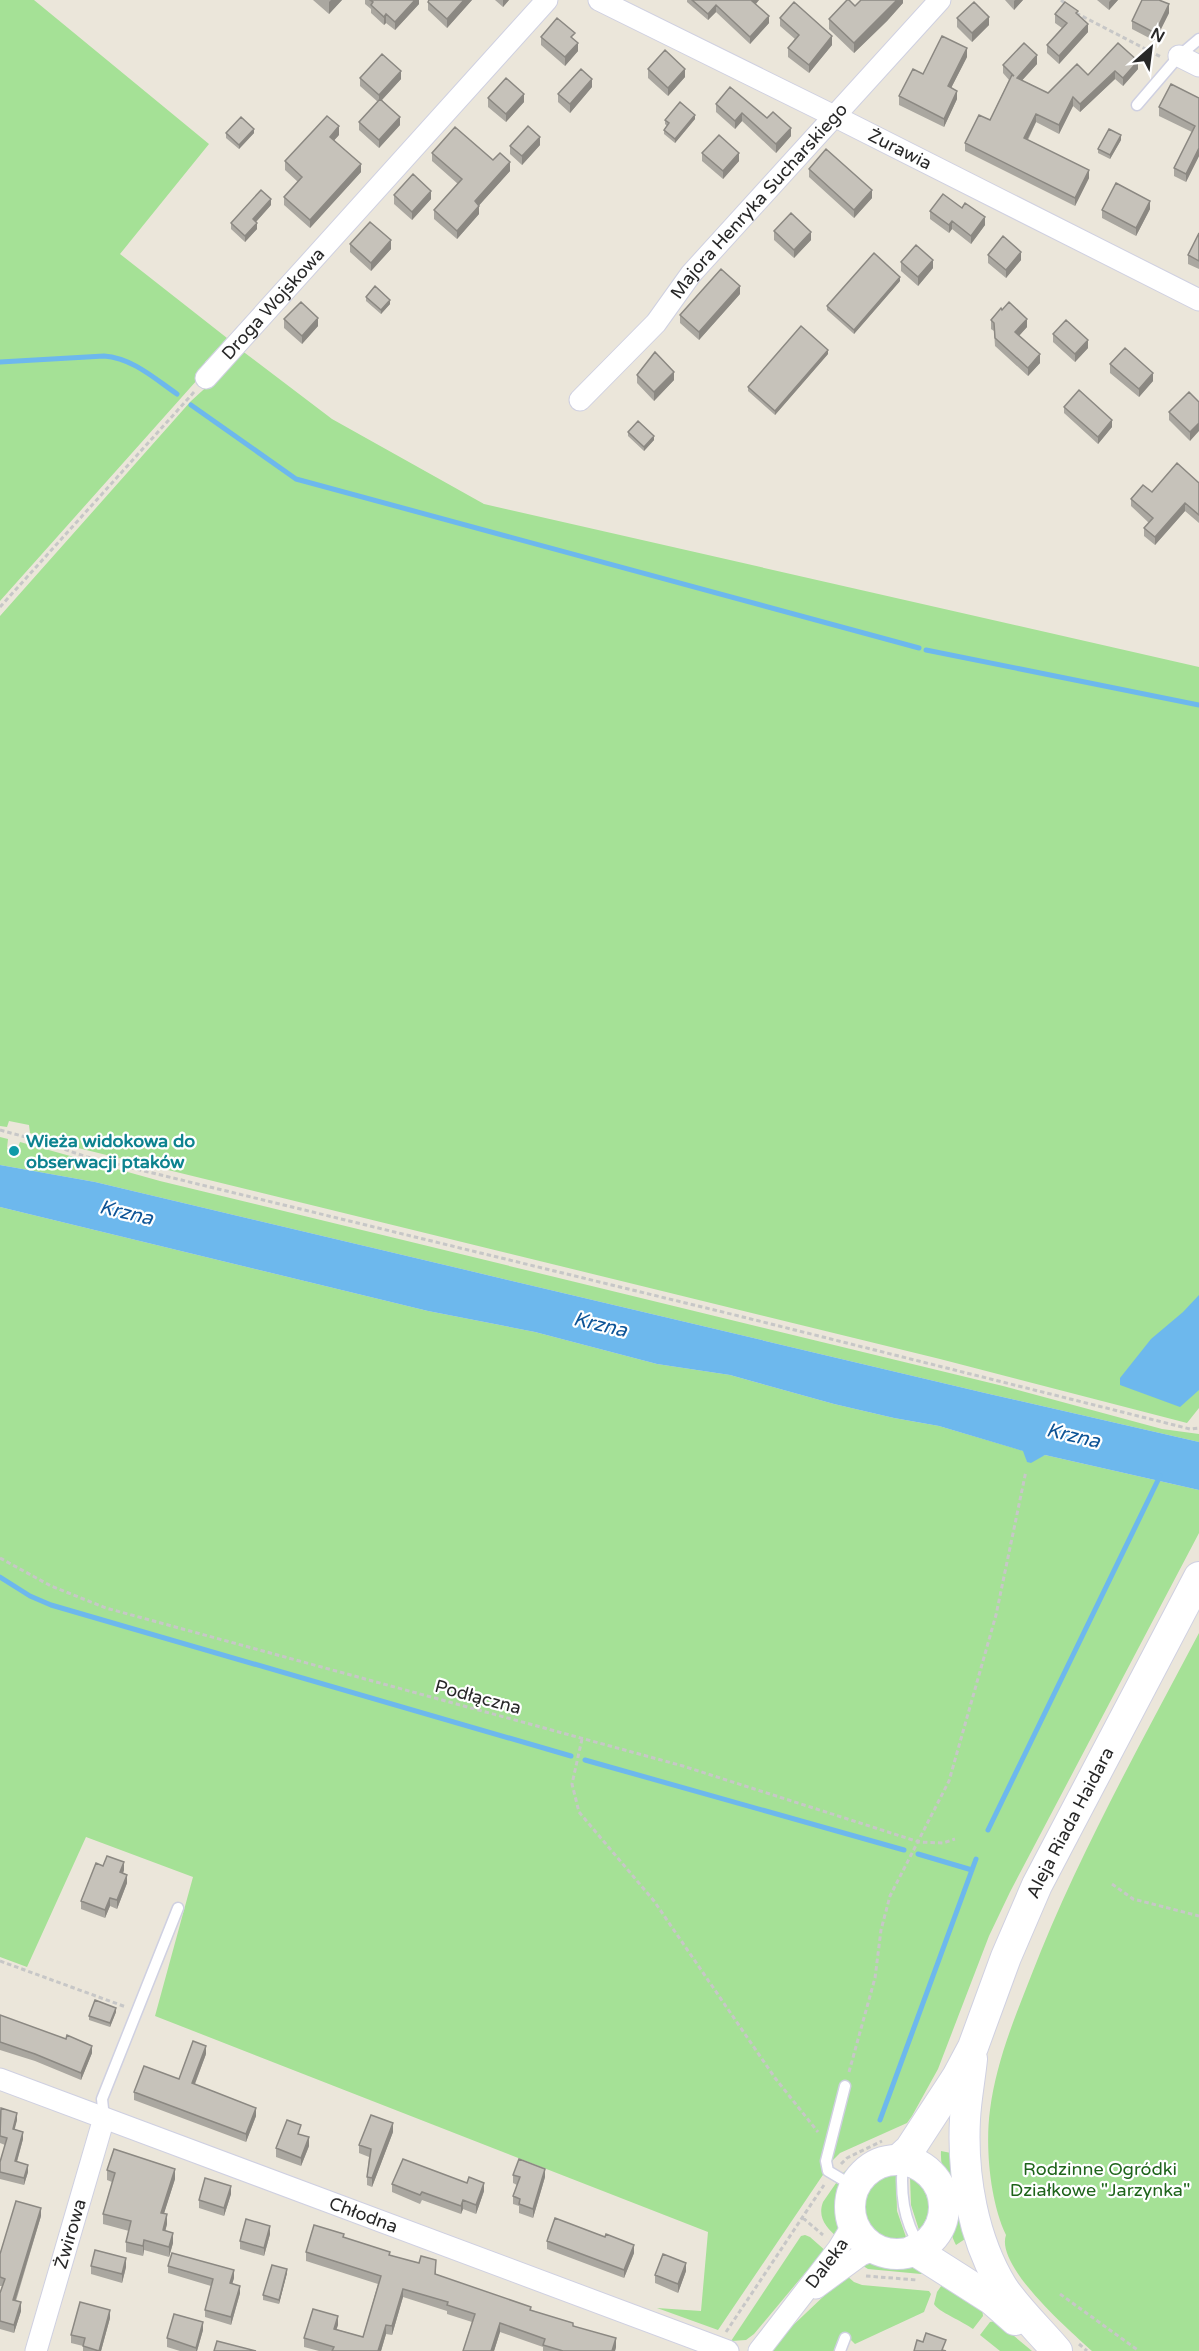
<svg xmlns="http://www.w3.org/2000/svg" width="1199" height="2351" viewBox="0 0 1199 2351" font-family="'Varela Round',sans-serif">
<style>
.green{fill:#a5e196}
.water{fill:#6db8ed}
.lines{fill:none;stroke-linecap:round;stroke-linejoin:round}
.stream{stroke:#6db8ed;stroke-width:5}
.lane-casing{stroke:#cfd0e1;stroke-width:13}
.street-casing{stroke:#cfd0e1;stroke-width:23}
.secondary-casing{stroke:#cfd0e1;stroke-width:32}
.path{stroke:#c7c7c7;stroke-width:3;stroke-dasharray:4.5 3;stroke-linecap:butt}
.lane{stroke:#fff;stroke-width:10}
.street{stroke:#fff;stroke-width:21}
.secondary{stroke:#fff;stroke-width:30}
.wall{fill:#aaa7a0}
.shaded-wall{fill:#8b8882}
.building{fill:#c6c2ba;stroke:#8b8882;stroke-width:1.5}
.culture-dot{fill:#0f9aa8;stroke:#fff;stroke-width:2}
.labels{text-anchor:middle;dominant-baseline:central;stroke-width:4.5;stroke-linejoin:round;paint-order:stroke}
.street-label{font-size:18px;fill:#282828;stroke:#fff}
.culture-label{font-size:18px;font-weight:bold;fill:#0d838f;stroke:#fff;text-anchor:start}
.park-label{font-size:18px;fill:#1e641a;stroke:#fff}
.water-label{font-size:20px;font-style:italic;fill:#0e5496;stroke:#fff}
</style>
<rect width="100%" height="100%" fill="#ebe6da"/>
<path class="green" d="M 0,0 L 34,0 L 209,144 L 120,254 L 227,338 L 205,362 L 206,370 L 0,601 Z
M 241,350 L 332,419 L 484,504 L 1199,667 L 1199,1408 L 1187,1423 L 940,1359 L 78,1148 L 30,1133 L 29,1125 L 9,1121 L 7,1127 L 0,1126 L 0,616 L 191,401 L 213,381 Z
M 0,1137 L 8,1139 L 7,1148 L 17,1150 L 20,1142 L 160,1181 L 1003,1386 L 1162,1429 L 1199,1434 L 1199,1442 L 985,1393 L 95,1182 L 0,1165 Z
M 0,1207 L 428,1311 L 535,1332 L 657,1364 L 730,1375 L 834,1404 L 894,1418 L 939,1426 L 1024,1451 L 1027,1461 L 1045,1455 L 1199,1490 L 1199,1533 L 1010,1892 L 989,1936 L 938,2069 L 912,2116 L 907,2123 L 840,2153 L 833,2160 L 718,2330 L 657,2308 L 701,2311 L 708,2232 L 155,2016 L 193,1877 L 86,1837 L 27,1967 L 0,1957 Z
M 1199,1633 L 1199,2351 L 1092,2351 C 1070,2331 995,2266 1006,2235 C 990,2201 985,2147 990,2110 C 996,2063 1014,2019 1031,1976 C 1077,1857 1140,1745 1199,1633 Z
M 903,2139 C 898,2144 892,2151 885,2154 C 863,2164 850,2170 844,2196 C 840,2210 844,2223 838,2238 C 827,2228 817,2218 823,2202 L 843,2173 L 855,2163 Z
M 941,2151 L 956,2154 L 971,2235 L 956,2245 C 945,2224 954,2217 950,2198 C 947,2181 940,2169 941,2151 Z
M 896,2174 L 897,2211 L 906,2237 C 863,2251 844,2183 896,2174 Z
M 910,2177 C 930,2189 935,2212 919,2230 L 911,2205 Z
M 805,2235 L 810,2237 L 827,2252 L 805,2273 L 754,2334 L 746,2340 L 731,2341 L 801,2236 Z
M 876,2259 L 906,2260 L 927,2272 L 921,2274 L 868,2269 L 860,2264 Z
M 846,2275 L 854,2282 L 862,2285 L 929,2291 L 931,2294 L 924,2312 L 855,2344 L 850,2339 L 851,2336 L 842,2333 L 835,2351 L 772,2351 L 786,2332 Z
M 946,2279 L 982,2308 L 983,2316 L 973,2329 C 964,2322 937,2311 934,2304 L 937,2292 Z
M 996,2321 L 1032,2351 L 1000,2351 L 980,2335 L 990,2322 Z"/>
<path class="water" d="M 0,1165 L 95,1182 L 985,1393 L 1199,1442 L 1199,1490 L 1045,1455 L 1031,1463 L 1027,1462 L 1023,1451 L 939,1426 L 894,1418 L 834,1404 L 730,1375 L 657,1364 L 535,1332 L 428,1311 L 0,1207 Z
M 1199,1295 L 1199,1390 L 1180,1407 L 1120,1385 L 1120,1378 L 1151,1339 L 1183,1312 Z"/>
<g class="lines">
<path class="stream" d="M 0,362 L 104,356 C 132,358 154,378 177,394
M 191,405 L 296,479 L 919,648
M 926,650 L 1199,705
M 0,1577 L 30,1596 L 51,1605 L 571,1756
M 585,1760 L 904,1850
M 988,1830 L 1160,1476
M 918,1854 L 972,1870
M 880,2120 L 976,1859"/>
<g class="lane-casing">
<path id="lane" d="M 1137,105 L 1179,56 L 1199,39
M 845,2086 L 826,2161 L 828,2171 L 855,2187
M 104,2118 L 102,2099 L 178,1908
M 903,2161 C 900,2193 903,2219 920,2247
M 840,2351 L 845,2338"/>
</g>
<g class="street-casing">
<g id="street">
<path id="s1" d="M 599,0 L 834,116 L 1199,300"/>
<path d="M 1179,56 L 1199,66"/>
<path id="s2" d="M 206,378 L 547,0"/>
<path id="s3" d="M 580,400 L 656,323 L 691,274 L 940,0"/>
<path id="s4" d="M 0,2079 L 728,2351"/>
<path d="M 816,2288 L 861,2255 L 877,2249"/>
<path id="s5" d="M 36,2351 L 104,2118"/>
<path id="s6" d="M 759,2351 L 838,2249 L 854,2223"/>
</g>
</g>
<g class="secondary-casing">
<g id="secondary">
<path d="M 972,2059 C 970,2079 966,2099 965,2119 C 962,2176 973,2239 1003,2288 C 1018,2310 1040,2331 1057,2351"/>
<path id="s7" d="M 898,2160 L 910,2149 L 957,2077 L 973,2047 L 1006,1957 L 1037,1885 L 1199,1577"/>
<circle cx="897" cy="2207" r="47"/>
<path d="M 914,2250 L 991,2299 L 1015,2320"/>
</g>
</g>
<path class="path" d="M 1061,0 L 1067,5
M 1076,13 L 1161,57
M 0,607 L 195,391
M 0,1130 L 40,1141 L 87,1157 L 739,1316 L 1190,1429 L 1199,1428
M 0,1558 L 51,1586 L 106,1608 L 683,1766 L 919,1842 L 943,1843 L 955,1839
M 582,1739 L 572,1784 L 579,1812 L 654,1901 L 775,2078 L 818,2132
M 1112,1884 L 1133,1899 L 1199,1916
M 0,1961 L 126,2007
M 849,2072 L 875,1978 L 881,1930 L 890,1896 L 949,1781 L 996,1615 L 1026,1471
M 841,2164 L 847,2158 L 882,2141
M 803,2218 L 823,2235
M 866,2276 L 917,2280
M 1060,2294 L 1139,2351
M 726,2332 L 824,2185
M 1079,2344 L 1087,2351"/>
<use href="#lane" class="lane"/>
<use href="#street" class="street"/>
<use href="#secondary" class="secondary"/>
</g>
<path class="wall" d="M 313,0 L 342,0 L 329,14 Z
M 365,0 L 419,0 L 419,4 L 395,30 L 386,23 L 384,25 L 371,13 L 371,9 L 365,4 Z
M 429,0 L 472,0 L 447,28 L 428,10 L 428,2 Z
M 495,0 L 509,0 L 503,7 Z
M 687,0 L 759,0 L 756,4 L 769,23 L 750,44 L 716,12 L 708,20 L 687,2 Z
M 903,0 L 903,3 L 887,21 L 854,53 L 829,29 L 829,19 L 855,6 Z
M 1005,0 L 1023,0 L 1014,10 Z
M 1097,0 L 1118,0 L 1109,10 Z
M 1169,13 L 1155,41 L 1132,29 L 1132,21 Z
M 1055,14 L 1078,14 L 1088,32 L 1059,64 L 1047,53 L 1047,45 L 1062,28 L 1055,23 Z
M 780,18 L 832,45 L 809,73 L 788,57 L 788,48 L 795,39 L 780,26 Z
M 957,18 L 989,25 L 972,42 L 957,27 Z
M 541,37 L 575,40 L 578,51 L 565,66 L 541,45 Z
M 1118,43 L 1138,69 L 1123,86 L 1115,79 L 1080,112 L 1073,106 L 1059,134 L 1036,122 L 1028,140 L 1089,178 L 1075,206 L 965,151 L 965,143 L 990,120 L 1009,80 L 1003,73 L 1003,65 L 1037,64 L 1022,80 L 1048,93 L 1088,75 Z
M 967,57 L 951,88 L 957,99 L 944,127 L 899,105 L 899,96 L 923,74 Z
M 648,69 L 685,77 L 668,96 L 648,78 Z
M 360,78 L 401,79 L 382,100 L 400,125 L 379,148 L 359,130 L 359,122 L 378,102 L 360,86 Z
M 592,87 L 570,113 L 558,102 L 558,94 Z
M 488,98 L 524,102 L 506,122 L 488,107 Z
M 1199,98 L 1199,156 L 1186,182 L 1174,176 L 1174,168 L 1192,132 L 1159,116 L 1159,107 Z
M 716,104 L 767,118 L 791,136 L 776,153 L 742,121 L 735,129 L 716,112 Z
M 695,119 L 675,143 L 664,134 L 664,130 L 667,126 L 665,124 L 665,120 Z
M 226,133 L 254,133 L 239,149 L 226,138 Z
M 339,135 L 334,140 L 361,172 L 310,228 L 284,205 L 284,197 L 298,182 L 285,170 L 285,161 Z
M 1121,140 L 1110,159 L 1098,153 L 1098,149 Z
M 540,145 L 522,165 L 510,154 L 510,146 Z
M 432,153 L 493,160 L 510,171 L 479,205 L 479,214 L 457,239 L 434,219 L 434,210 L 458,184 L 432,161 Z
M 702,153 L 739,161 L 723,179 L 702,161 Z
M 809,169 L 872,198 L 854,218 L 809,177 Z
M 394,195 L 431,199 L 412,220 L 394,204 Z
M 271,205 L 256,222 L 257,229 L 245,242 L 231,229 L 231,223 Z
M 1150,209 L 1136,236 L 1102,218 L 1102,210 Z
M 930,211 L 985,225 L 971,244 L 952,229 L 949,233 L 930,219 Z
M 774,231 L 811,240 L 794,258 L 774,240 Z
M 1199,233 L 1199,269 L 1188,264 L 1188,255 Z
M 350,244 L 391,249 L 371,271 L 350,252 Z
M 988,255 L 1021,260 L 1006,278 L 988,263 Z
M 901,262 L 933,268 L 918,286 L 901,271 Z
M 900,281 L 854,334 L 827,310 L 827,306 Z
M 740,294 L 699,340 L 680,323 L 680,315 Z
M 366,297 L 390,304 L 381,314 L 366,301 Z
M 284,319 L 318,326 L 302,344 L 284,328 Z
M 991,320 L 1027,327 L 1019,336 L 1040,363 L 1028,376 L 995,346 L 994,331 L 991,329 Z
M 1053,334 L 1088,348 L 1075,362 L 1053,342 Z
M 828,354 L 775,415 L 748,391 L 748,387 Z
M 1110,364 L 1153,381 L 1139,397 L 1110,373 Z
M 637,375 L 674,380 L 654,401 L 637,383 Z
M 1199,402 L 1190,441 L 1169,420 L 1169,412 Z
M 1064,407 L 1112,427 L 1098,444 L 1064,413 Z
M 628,432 L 654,440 L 644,451 L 628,436 Z
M 1199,483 L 1199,523 L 1185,511 L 1155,545 L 1144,536 L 1144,528 L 1149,523 L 1131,506 L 1131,499 L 1152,492 Z
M 103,1866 L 124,1870 L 123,1873 L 127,1883 L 117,1909 L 110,1906 L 105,1918 L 81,1909 L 81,1901 Z
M 116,2012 L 110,2027 L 89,2020 L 89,2016 Z
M 0,2015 L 92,2053 L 81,2080 L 35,2061 L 0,2050 Z
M 206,2054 L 195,2084 L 256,2116 L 246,2142 L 134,2100 L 134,2092 L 179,2079 Z
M 0,2110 L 17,2120 L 14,2129 L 23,2139 L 17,2162 L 28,2172 L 24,2185 L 0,2179 L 0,2162 L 5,2145 L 0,2143 Z
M 393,2132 L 372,2187 L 367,2185 L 367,2177 L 369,2157 L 359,2153 L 359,2145 Z
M 309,2146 L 301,2166 L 276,2157 L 276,2148 Z
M 107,2170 L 175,2179 L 164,2213 L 167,2224 L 165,2231 L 173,2243 L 169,2257 L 144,2250 L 143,2256 L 126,2252 L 126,2242 L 129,2231 L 103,2224 L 103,2214 L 112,2182 L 107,2180 Z
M 513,2175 L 545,2177 L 533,2218 L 519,2213 L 519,2206 L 513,2204 L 513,2196 L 517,2185 L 513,2183 Z
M 392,2184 L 484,2191 L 476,2214 L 463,2209 L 461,2214 L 422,2200 L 420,2204 L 392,2192 Z
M 231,2194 L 224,2216 L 199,2208 L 199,2200 Z
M 41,2216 L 16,2301 L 21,2311 L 14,2333 L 0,2329 L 0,2293 L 2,2286 L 0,2286 L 0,2254 Z
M 270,2234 L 264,2256 L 240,2249 L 240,2241 Z
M 605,2237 L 634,2253 L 624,2278 L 547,2249 L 547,2241 Z
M 344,2238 L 390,2255 L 436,2269 L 436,2274 L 573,2326 L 616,2347 L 615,2351 L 543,2351 L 543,2347 L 500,2332 L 494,2351 L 463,2351 L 472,2322 L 447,2314 L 447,2311 L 403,2297 L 392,2335 L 386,2334 L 381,2351 L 319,2351 L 304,2347 L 304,2338 L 338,2325 L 336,2329 L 363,2337 L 378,2284 L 306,2261 L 306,2252 Z
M 91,2266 L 126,2267 L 122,2283 L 91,2274 Z
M 168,2266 L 234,2278 L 232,2284 L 240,2293 L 231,2325 L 205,2317 L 205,2310 L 211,2286 L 168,2273 Z
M 686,2271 L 678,2293 L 655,2283 L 655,2275 Z
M 287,2273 L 279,2304 L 263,2300 L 263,2295 Z
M 110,2318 L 101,2351 L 83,2351 L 83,2346 L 71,2343 L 71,2335 Z
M 203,2330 L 197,2351 L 180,2351 L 167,2347 L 167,2338 Z"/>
<path class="shaded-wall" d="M 331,0 L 342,0 L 329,14 L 329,2 Z
M 415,0 L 419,0 L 419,4 L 395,30 L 395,22 Z
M 464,0 L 472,0 L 447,28 L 447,19 Z
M 503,0 L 509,0 L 503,7 Z
M 754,0 L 759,0 L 752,8 L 752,1 Z
M 897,0 L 903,0 L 903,3 L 887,21 L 854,53 L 854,43 Z
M 1015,0 L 1023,0 L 1014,10 L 1014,1 Z
M 1111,0 L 1118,0 L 1109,10 L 1109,2 Z
M 1169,4 L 1169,13 L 1155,41 L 1155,33 Z
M 716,5 L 716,12 L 708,20 L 708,14 Z
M 386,14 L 386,23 L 384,25 L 384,17 Z
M 769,16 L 769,23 L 750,44 L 750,37 Z
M 989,17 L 989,25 L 972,42 L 972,33 Z
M 1088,24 L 1088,32 L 1059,64 L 1059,56 Z
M 832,36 L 832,45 L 809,73 L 809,65 Z
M 578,43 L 578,51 L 565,66 L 565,57 Z
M 967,48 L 967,57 L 948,94 L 948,86 Z
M 1037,55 L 1037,64 L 1017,86 L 1017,78 Z
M 1138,61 L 1138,69 L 1123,86 L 1123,78 Z
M 685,69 L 685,77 L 668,96 L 668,88 Z
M 401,71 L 401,79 L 379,103 L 379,95 Z
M 1115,71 L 1115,79 L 1080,112 L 1080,104 Z
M 592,79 L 592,87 L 570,113 L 570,104 Z
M 957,91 L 957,99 L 944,127 L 944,119 Z
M 524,94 L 524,102 L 506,122 L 506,114 Z
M 1073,97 L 1073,106 L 1059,134 L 1059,125 Z
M 742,113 L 742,121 L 735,129 L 735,121 Z
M 1036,114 L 1036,122 L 1024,146 L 1024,138 Z
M 695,115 L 695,119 L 675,143 L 675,139 Z
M 400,117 L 400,125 L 379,148 L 379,140 Z
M 339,126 L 339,135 L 330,145 L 330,137 Z
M 791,128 L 791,136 L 776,153 L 776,144 Z
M 254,129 L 254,133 L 239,149 L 239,145 Z
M 1121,135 L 1121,140 L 1110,159 L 1110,155 Z
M 540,137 L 540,145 L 522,165 L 522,156 Z
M 1199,148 L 1199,156 L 1186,182 L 1186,174 Z
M 739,153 L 739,161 L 723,179 L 723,171 Z
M 510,162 L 510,171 L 475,210 L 475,201 Z
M 361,164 L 361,172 L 310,228 L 310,220 Z
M 1089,170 L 1089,178 L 1075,206 L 1075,198 Z
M 872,190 L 872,198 L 854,218 L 854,210 Z
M 431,191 L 431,199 L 412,220 L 412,212 Z
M 271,199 L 271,205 L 253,225 L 253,219 Z
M 1150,201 L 1150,209 L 1136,236 L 1136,228 Z
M 479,206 L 479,214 L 457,239 L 457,231 Z
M 985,217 L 985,225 L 971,244 L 971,236 Z
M 952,221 L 952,229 L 949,233 L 949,225 Z
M 257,223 L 257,229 L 245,242 L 245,236 Z
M 811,232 L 811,240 L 794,258 L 794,250 Z
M 391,240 L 391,249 L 371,271 L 371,263 Z
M 1021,252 L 1021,260 L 1006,278 L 1006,270 Z
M 933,260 L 933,268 L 918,286 L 918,277 Z
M 900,277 L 900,281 L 854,334 L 854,330 Z
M 740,286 L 740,294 L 699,340 L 699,332 Z
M 390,300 L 390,304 L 381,314 L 381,310 Z
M 318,318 L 318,326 L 302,344 L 302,336 Z
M 1027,319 L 1027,327 L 1015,340 L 1015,332 Z
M 1088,340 L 1088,348 L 1075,362 L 1075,354 Z
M 828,350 L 828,354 L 775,415 L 775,411 Z
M 1040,354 L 1040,363 L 1028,376 L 1028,368 Z
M 674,372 L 674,380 L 654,401 L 654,392 Z
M 1153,373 L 1153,381 L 1139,397 L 1139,389 Z
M 1112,420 L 1112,427 L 1098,444 L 1098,437 Z
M 1199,423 L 1199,431 L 1190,441 L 1190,432 Z
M 654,436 L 654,440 L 644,451 L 644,447 Z
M 1185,503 L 1185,511 L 1155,545 L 1155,537 Z
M 124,1862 L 124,1870 L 120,1881 L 120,1872 Z
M 127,1875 L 127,1883 L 117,1909 L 117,1900 Z
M 110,1898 L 110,1906 L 105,1918 L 105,1910 Z
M 116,2008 L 116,2012 L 110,2027 L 110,2023 Z
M 92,2046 L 92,2053 L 81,2080 L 81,2073 Z
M 206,2046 L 206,2054 L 192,2091 L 192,2083 Z
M 256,2108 L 256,2116 L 246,2142 L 246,2134 Z
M 17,2113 L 17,2120 L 13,2136 L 13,2129 Z
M 393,2123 L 393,2132 L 372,2187 L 372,2178 Z
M 23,2132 L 23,2139 L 15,2168 L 15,2161 Z
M 309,2137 L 309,2146 L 301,2166 L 301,2158 Z
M 28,2165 L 28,2172 L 24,2185 L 24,2178 Z
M 175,2169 L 175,2179 L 161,2223 L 161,2213 Z
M 545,2169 L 545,2177 L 533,2218 L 533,2209 Z
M 484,2183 L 484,2191 L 476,2214 L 476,2205 Z
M 231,2186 L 231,2194 L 224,2216 L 224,2208 Z
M 463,2200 L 463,2209 L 461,2214 L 461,2206 Z
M 41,2208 L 41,2216 L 13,2308 L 13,2300 Z
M 167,2214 L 167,2224 L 163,2240 L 163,2230 Z
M 270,2226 L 270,2234 L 264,2256 L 264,2248 Z
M 173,2233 L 173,2243 L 169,2257 L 169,2247 Z
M 144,2240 L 144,2250 L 143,2256 L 143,2246 Z
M 634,2245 L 634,2253 L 624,2278 L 624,2270 Z
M 126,2258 L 126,2267 L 122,2283 L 122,2274 Z
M 686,2263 L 686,2271 L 678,2293 L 678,2284 Z
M 287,2269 L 287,2273 L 279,2304 L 279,2300 Z
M 234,2270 L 234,2278 L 230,2291 L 230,2283 Z
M 240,2286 L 240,2293 L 231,2325 L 231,2317 Z
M 403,2289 L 403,2297 L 392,2335 L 392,2326 Z
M 21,2302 L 21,2311 L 14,2333 L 14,2325 Z
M 110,2310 L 110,2318 L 101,2351 L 99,2351 Z
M 338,2316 L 338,2325 L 334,2337 L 334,2329 Z
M 203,2322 L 203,2330 L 197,2351 L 196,2351 L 196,2348 Z
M 500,2323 L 500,2332 L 494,2351 L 491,2351 Z
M 386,2325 L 386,2334 L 381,2351 L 378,2351 Z
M 616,2338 L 616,2347 L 615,2351 L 612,2351 Z"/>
<path class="building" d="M 370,0 L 415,0 L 395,22 L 386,14 L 384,17 L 371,5 L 373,2 Z
M 429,0 L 464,0 L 447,19 L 428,2 Z
M 692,0 L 754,0 L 752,1 L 769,16 L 750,37 L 716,5 L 708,14 Z
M 847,0 L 849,0 L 855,6 L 861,0 L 897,0 L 854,43 L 829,19 Z
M 1142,0 L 1159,0 L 1169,4 L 1155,33 L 1132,21 Z
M 794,2 L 832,36 L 809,65 L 788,48 L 799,35 L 780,18 Z
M 974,2 L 989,17 L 972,33 L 957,18 Z
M 1065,2 L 1078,11 L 1076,13 L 1088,24 L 1059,56 L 1047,45 L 1067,23 L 1055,14 Z
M 557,18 L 575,33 L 571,37 L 578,43 L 565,57 L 541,37 Z
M 942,36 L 967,48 L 948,86 L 957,91 L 944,119 L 899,96 L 913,69 L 923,74 Z
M 1024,43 L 1037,55 L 1017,78 L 1048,93 L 1077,64 L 1088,75 L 1118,43 L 1138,61 L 1123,78 L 1115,71 L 1080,104 L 1073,97 L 1059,125 L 1036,114 L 1024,138 L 1089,170 L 1075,198 L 965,143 L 979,115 L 990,120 L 1012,75 L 1014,76 L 1003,65 Z
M 665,50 L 685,69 L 668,88 L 648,69 Z
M 382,54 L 401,71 L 379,95 L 360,78 Z
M 581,69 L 592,79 L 570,104 L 558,94 Z
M 506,78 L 524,94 L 506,114 L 488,98 Z
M 1171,84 L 1199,98 L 1199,148 L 1186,174 L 1174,168 L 1195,126 L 1159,107 Z
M 730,87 L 767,118 L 773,112 L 791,128 L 776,144 L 742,113 L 735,121 L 716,104 Z
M 380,99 L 400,117 L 379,140 L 359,122 Z
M 680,102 L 695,115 L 675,139 L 664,130 L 669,123 L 665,120 Z
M 327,116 L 339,126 L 330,137 L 361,164 L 310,220 L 284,197 L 302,177 L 285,161 Z
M 241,117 L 254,129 L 239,145 L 226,133 Z
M 528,126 L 540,137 L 522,156 L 510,146 Z
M 455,127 L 493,160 L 500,153 L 510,162 L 475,201 L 479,206 L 457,231 L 434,210 L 462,179 L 432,153 Z
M 1109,129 L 1121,135 L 1110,155 L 1098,149 Z
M 719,135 L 739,153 L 723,171 L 702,153 Z
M 826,149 L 872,190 L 854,210 L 809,169 Z
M 413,174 L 431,191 L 412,212 L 394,195 Z
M 1116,183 L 1150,201 L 1136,228 L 1102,210 Z
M 261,190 L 271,199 L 253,219 L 257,223 L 245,236 L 231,223 Z
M 943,194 L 962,208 L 965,203 L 985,217 L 971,236 L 952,221 L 949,225 L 930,211 Z
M 791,213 L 811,232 L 794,250 L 774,231 Z
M 370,222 L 391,240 L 371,263 L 350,244 Z
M 1199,233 L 1199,261 L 1188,255 Z
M 1003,236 L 1021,252 L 1006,270 L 988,255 Z
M 916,245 L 933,260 L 918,277 L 901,262 Z
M 874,253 L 900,277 L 854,330 L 827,306 Z
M 721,269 L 740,286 L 699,332 L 680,315 Z
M 375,286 L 390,300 L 381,310 L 366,297 Z
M 301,302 L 318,318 L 302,336 L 284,319 Z
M 1009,302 L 1027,319 L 1015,332 L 1040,354 L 1028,368 L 995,338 L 994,323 L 991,320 L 1001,308 L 1002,310 Z
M 1066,320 L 1088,340 L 1075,354 L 1053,334 Z
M 801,326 L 828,350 L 775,411 L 748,387 Z
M 1125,348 L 1153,373 L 1139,389 L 1110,364 Z
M 655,352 L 674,372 L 654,392 L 637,375 Z
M 1079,390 L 1112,420 L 1098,437 L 1064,407 Z
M 1189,392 L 1199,402 L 1199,423 L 1190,432 L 1169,412 Z
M 638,421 L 654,436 L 644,447 L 628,432 Z
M 1177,463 L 1199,483 L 1199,515 L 1185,503 L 1155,537 L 1144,528 L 1153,518 L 1131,499 L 1143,485 L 1152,492 Z
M 107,1856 L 124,1862 L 120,1872 L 127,1875 L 117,1900 L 110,1898 L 105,1910 L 81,1901 L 96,1863 L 103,1866 Z
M 95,2000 L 116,2008 L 110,2023 L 89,2016 Z
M 0,2015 L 66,2039 L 67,2035 L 92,2046 L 81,2073 L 35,2054 L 0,2042 Z
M 193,2041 L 206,2046 L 192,2083 L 256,2108 L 246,2134 L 134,2092 L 144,2066 L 179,2079 Z
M 1,2108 L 17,2113 L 13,2129 L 23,2132 L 15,2161 L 28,2165 L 24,2178 L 0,2172 L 0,2162 L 7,2138 L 0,2136 Z
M 371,2115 L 393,2123 L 372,2178 L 367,2177 L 371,2149 L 359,2145 Z
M 287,2120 L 301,2125 L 298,2134 L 309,2137 L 301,2158 L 276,2148 Z
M 114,2149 L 175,2169 L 161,2213 L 167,2214 L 163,2230 L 173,2233 L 169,2247 L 144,2240 L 143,2246 L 126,2242 L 131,2221 L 103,2214 L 115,2173 L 107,2170 Z
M 403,2159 L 467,2183 L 469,2177 L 484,2183 L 476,2205 L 463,2200 L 461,2206 L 422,2192 L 420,2195 L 392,2184 Z
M 519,2159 L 545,2169 L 533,2209 L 519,2204 L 520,2199 L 513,2196 L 520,2177 L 513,2175 Z
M 205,2178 L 231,2186 L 224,2208 L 199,2200 Z
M 16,2201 L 41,2208 L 13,2300 L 21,2302 L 14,2325 L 0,2321 L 0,2293 L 5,2279 L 0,2277 L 0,2254 Z
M 555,2218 L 605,2237 L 606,2234 L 634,2245 L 624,2270 L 547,2241 Z
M 246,2219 L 270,2226 L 264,2248 L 240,2241 Z
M 314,2225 L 344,2234 L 343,2237 L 390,2252 L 389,2255 L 419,2263 L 421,2256 L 436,2260 L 435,2274 L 531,2307 L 530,2310 L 573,2323 L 573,2326 L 616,2338 L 612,2351 L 563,2351 L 543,2345 L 545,2339 L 500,2323 L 491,2351 L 463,2351 L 475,2314 L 447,2305 L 448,2302 L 403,2289 L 392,2326 L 386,2325 L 378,2351 L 332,2351 L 334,2347 L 304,2338 L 313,2309 L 338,2316 L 334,2329 L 363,2337 L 381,2276 L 306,2252 Z
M 95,2250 L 126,2258 L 122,2274 L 91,2266 Z
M 172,2253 L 234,2270 L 230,2283 L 240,2286 L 231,2317 L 205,2310 L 213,2279 L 168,2266 Z
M 663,2254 L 686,2263 L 678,2284 L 655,2275 Z
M 272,2265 L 287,2269 L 279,2300 L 263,2295 Z
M 80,2302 L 110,2310 L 99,2351 L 83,2346 L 85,2338 L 71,2335 Z
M 174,2314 L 203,2322 L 196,2348 L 167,2338 Z
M 926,2333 L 946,2340 L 942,2350 L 946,2351 L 914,2351 L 917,2340 L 923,2342 Z
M 217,2341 L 256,2351 L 214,2351 Z"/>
<circle class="culture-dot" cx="14" cy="1151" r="6"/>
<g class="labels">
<g class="street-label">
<text stroke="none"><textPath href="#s1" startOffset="336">Żurawia</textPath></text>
<text stroke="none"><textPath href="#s3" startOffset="268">Majora Henryka Sucharskiego</textPath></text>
<text stroke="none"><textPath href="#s2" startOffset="100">Droga Wojskowa</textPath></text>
<text transform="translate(478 1697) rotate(15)">Podłączna</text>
<text stroke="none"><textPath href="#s7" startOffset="381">Aleja Riada Haidara</textPath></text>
<text stroke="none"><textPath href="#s4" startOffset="388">Chłodna</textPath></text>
<text stroke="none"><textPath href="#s5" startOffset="122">Żwirowa</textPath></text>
<text stroke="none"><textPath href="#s6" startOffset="111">Daleka</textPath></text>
</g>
<g class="culture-label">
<text x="26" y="1141">Wieża widokowa do<tspan x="26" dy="21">obserwacji ptaków</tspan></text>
</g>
<g class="park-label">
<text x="1100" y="2169">Rodzinne Ogródki<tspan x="1100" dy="21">Działkowe "Jarzynka"</tspan></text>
</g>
<g class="water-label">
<text transform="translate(126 1213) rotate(13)">Krzna</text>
<text transform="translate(600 1325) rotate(13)">Krzna</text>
<text transform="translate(1073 1436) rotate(13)">Krzna</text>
</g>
</g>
<g transform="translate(1151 48) rotate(28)" stroke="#ffffff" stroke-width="4.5" paint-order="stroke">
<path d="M0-4.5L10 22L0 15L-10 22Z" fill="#282828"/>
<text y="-9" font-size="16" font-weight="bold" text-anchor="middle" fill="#282828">N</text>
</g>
</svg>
